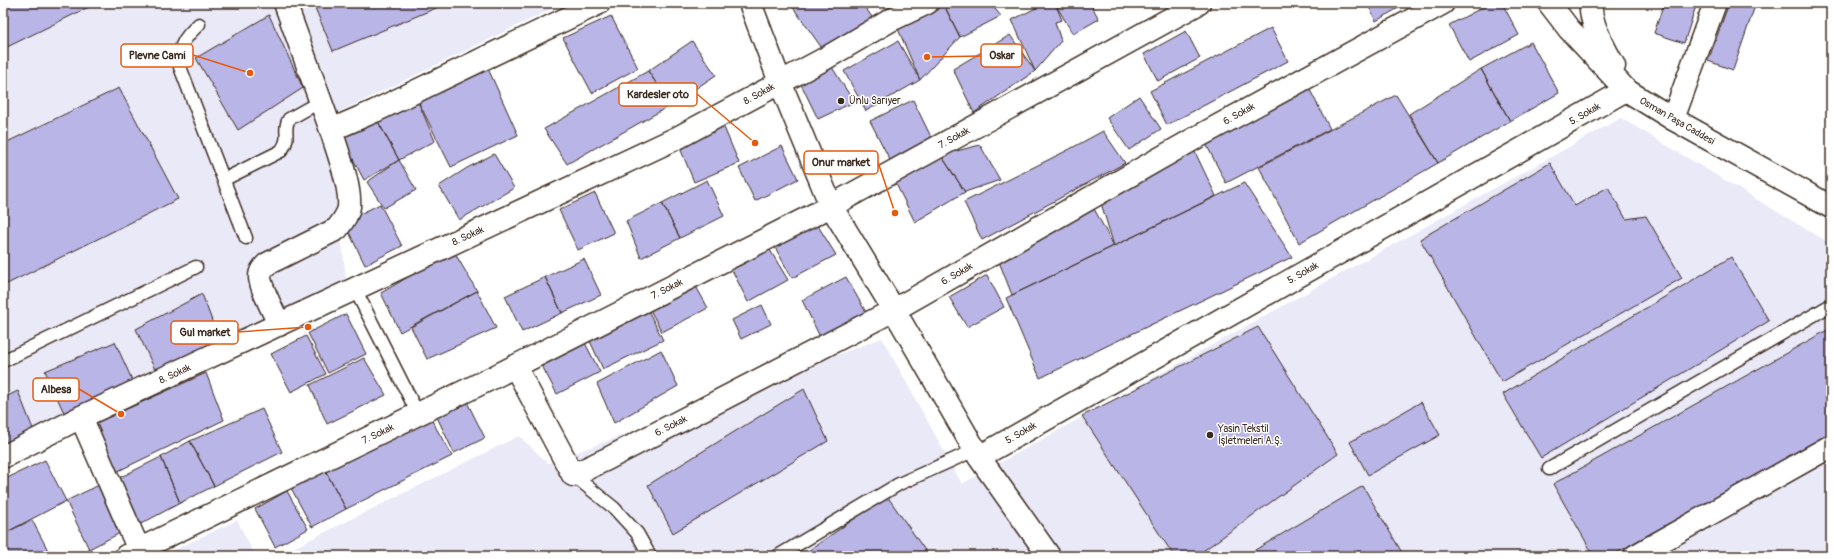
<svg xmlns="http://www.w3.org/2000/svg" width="1834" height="559" viewBox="0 0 1834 559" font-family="Pangolin,sans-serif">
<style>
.built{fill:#eae9f8}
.building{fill:#b9b5e7;stroke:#3b2a1e}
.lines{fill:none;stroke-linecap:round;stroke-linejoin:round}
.lane-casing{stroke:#3b2a1e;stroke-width:15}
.street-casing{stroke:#3b2a1e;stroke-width:25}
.secondary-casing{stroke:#3b2a1e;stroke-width:25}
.lane{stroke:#fff;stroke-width:12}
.street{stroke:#fff;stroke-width:22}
.secondary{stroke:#fff;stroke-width:22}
.poi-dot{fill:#3b2a1e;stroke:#fff;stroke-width:1.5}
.labels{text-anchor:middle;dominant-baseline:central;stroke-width:3;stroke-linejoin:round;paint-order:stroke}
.street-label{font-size:10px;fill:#3b2a1e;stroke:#fff}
.poi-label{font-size:10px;fill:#3b2a1e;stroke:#fff;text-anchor:start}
.leader{fill:none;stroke:#e8590c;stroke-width:1.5}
.callout-dot{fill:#e8590c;stroke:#fff;stroke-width:1.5}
.callout{fill:#fff;stroke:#e8590c;stroke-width:1.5}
.callout-label{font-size:11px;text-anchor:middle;font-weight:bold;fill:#3b2a1e}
</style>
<rect width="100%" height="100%" fill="#fff"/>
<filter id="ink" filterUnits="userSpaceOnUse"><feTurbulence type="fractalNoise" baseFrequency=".025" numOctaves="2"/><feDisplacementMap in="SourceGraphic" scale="8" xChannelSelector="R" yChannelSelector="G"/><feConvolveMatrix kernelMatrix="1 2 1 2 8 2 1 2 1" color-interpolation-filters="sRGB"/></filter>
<g filter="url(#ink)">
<path class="built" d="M 3,3 L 564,3 L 327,118 L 346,278 L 3,459 Z
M 1621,118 L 1831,244 L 1831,556 L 277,556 L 519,436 L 548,463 L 882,338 L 962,484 Z
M 237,520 L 255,556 L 162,556 Z"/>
<path class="building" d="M 3,3 L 97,3 L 3,49 Z
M 313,3 L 448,3 L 333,51 Z
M 797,3 L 862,3 L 872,17 L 824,51 L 792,6 Z
M 948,3 L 990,3 L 1001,16 L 960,37 L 944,5 Z
M 1046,3 L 1055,3 L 1062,20 L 1055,22 L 1061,41 L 1035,71 L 1012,20 Z
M 1066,3 L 1090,3 L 1099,19 L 1073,34 L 1057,7 Z
M 1367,3 L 1407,3 L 1376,21 Z
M 1491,3 L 1502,3 L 1519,35 L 1469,62 L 1449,25 Z
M 1664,3 L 1697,3 L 1684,43 L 1654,33 Z
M 1729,3 L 1756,3 L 1733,70 L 1708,61 Z
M 944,5 L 960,37 L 920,80 L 898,29 Z
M 269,15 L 303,88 L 238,130 L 196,58 Z
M 611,16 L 638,68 L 592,93 L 563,38 Z
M 1271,28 L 1288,61 L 1167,125 L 1150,91 Z
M 1186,31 L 1200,58 L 1158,81 L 1144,54 Z
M 1010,35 L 1035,71 L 974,113 L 953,69 Z
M 692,41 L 716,75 L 671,105 L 648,71 Z
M 898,41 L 920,80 L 866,111 L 844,71 Z
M 1531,42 L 1559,93 L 1510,121 L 1481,69 Z
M 486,64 L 518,135 L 451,167 L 416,97 Z
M 830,64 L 854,102 L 818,119 L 799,80 Z
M 1481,69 L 1510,121 L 1438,163 L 1409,114 Z
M 648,71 L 671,105 L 567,164 L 544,129 Z
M 119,88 L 178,199 L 3,286 L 3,144 Z
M 1309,88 L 1330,129 L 1226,183 L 1205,142 Z
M 1396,95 L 1438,163 L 1299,243 L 1259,167 Z
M 1139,96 L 1161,129 L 1129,150 L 1107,118 Z
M 416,97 L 435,141 L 399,160 L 376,118 Z
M 913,100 L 934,143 L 892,164 L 870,121 Z
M 376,118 L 399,160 L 364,180 L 342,138 Z
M 723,125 L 739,163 L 694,182 L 678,143 Z
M 1103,131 L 1125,163 L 982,240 L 964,202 L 1068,150 Z
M 980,145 L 1000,180 L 965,192 L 941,155 Z
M 782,146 L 798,179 L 755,201 L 739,168 Z
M 1194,150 L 1216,196 L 1114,246 L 1101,203 Z
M 494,154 L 514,188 L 459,220 L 439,186 L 467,168 Z
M 941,155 L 965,192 L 915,222 L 894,180 Z
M 399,160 L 416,190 L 384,208 L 367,182 Z
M 1550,163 L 1575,206 L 1608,187 L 1626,219 L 1646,216 L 1682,278 L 1502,382 L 1420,239 Z
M 707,180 L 724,216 L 680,238 L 662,203 Z
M 1244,183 L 1292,257 L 1040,378 L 1006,298 Z
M 595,193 L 614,233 L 578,250 L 559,210 Z
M 662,203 L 680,238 L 641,258 L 626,221 Z
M 380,204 L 402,246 L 365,265 L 344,222 Z
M 1092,205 L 1114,246 L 1012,295 L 996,254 Z
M 815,221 L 836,255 L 792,278 L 772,242 Z
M 767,245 L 788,280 L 748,302 L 731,268 Z
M 453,250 L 477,291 L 400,332 L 381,293 Z
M 1731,257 L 1769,321 L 1541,458 L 1503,394 Z
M 584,259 L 601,295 L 562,313 L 545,277 Z
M 987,275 L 1004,307 L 967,327 L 949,297 Z
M 545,277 L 562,313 L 522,332 L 505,296 Z
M 846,277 L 867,314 L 820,337 L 802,300 Z
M 693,281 L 708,308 L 662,332 L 648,306 Z
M 477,291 L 496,328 L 427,359 L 411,327 Z
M 202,294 L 220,342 L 156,372 L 136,329 Z
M 762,305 L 771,324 L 741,339 L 732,320 Z
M 647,308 L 663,340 L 603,369 L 588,337 Z
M 346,314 L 366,354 L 328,373 L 308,333 Z
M 1258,327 L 1338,454 L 1196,556 L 1174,556 L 1082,416 Z
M 1831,328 L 1831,433 L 1611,556 L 1594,556 L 1553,484 Z
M 306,336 L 326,374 L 291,392 L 271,354 Z
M 584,341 L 600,372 L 557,394 L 541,364 Z
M 115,342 L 133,382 L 65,415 L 45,371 Z
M 661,350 L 678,386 L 614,423 L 597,384 Z
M 364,358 L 386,395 L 327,424 L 310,385 Z
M 206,373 L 224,420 L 114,473 L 94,424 Z
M 804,389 L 828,441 L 673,533 L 648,485 Z
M 18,391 L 35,434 L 3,450 L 3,398 Z
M 466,400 L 485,438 L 454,453 L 436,415 Z
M 1421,402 L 1440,435 L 1368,475 L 1350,442 Z
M 262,409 L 282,452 L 214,486 L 190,441 Z
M 431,419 L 452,456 L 346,509 L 325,470 Z
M 190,441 L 214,486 L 180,503 L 161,457 Z
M 161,457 L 180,503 L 137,526 L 115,480 Z
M 45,460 L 66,501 L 3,534 L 3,480 Z
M 325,470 L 346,509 L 312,527 L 291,488 Z
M 103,483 L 126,530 L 89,549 L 66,501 Z
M 1363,486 L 1404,556 L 1245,556 Z
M 287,491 L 308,529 L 275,547 L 255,509 Z
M 887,496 L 929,556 L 801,556 Z
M 32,520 L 51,556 L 3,556 L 3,534 Z"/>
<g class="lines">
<g class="lane-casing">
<path id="lane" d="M 199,24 C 185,37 177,47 180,67 L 246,238
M 225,179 L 281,151 C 292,137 282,130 289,119 L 321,101
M 355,289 L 418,414
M 3,361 L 196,267
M 1549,469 L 1831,305
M 573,475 L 614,508 L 637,533 L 650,556
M 778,556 L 899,484 L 975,450"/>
</g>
<g class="street-casing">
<path id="street" d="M 285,3 L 331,130 L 375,111 L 599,3
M 750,3 L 780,82 L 831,206 L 894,310 L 979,457 L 1049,556
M 1673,119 L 1715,3
M 279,325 C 275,314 260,287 260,277 C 260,271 263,268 267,264 L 337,229 C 342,222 348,215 349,207 C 351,186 337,150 331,130
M 515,366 L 573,475 L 607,459 L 894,310 L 1192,140 L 1443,3
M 81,417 L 139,550
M 3,457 L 81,417 L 679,137 L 826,58 L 891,20 L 927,3
M 979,457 L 1626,90
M 126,556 L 494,377 L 831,206 L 1199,3
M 1635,556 L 1831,446"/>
</g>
<g class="secondary-casing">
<path id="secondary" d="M 1549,3 L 1569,29 L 1626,90 L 1673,119 L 1831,207
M 1591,3 C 1589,23 1605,49 1614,66"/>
</g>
<use href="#lane" class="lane"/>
<use href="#street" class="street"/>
<use href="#secondary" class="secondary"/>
</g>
</g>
<g class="poi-dot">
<circle cx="841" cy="101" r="4"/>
<circle cx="1210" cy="435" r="4"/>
</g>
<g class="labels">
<g class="street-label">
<text transform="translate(759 94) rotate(-29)">8. Sokak</text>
<text transform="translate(1239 114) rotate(-29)">6. Sokak</text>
<text transform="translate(1585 114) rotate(-30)">5. Sokak</text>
<text transform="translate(1677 121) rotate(30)">Osman Paşa Caddesi</text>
<text transform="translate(954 138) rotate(-29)">7. Sokak</text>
<text transform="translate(468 236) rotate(-25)">8. Sokak</text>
<text transform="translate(1303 273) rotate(-30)">5. Sokak</text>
<text transform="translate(957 274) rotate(-30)">6. Sokak</text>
<text transform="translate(667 289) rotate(-27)">7. Sokak</text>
<text transform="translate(175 374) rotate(-25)">8. Sokak</text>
<text transform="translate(671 426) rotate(-27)">6. Sokak</text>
<text transform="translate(1021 433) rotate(-30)">5. Sokak</text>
<text transform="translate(378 434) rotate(-26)">7. Sokak</text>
</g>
<g class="poi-label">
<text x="849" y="101">Ünlu Sarıyer</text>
<text x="1218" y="429">Yasin Tekstil<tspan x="1218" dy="12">İşletmeleri A.Ş.</tspan></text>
</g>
</g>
<path class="leader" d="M250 73L193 55M927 57L981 56M755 143L697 94M895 213L878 162M308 327L238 332M121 414L79 389"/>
<g class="callout-dot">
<circle cx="250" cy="73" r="4"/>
<circle cx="927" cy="57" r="4"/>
<circle cx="755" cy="143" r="4"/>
<circle cx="895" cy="213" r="4"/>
<circle cx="308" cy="327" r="4"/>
<circle cx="121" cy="414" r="4"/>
</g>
<g class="callout">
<rect x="121" y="44" width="72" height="23" rx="4"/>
<rect x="981" y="44" width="41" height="23" rx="4"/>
<rect x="619" y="83" width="78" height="23" rx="4"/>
<rect x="804" y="151" width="74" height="23" rx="4"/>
<rect x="171" y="321" width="67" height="23" rx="4"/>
<rect x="33" y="378" width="46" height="23" rx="4"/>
</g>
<g class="callout-label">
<text x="157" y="59">Plevne Cami</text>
<text x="1002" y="59">Oskar</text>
<text x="658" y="98">Kardesler oto</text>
<text x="841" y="166">Onur market</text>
<text x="205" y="336">Gul market</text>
<text x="56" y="393">Albesa</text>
</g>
<rect width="1834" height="559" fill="none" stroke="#fff" stroke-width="16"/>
<rect x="8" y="8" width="1818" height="543" fill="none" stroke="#3b2a1e" stroke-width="1.5" filter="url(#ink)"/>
</svg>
